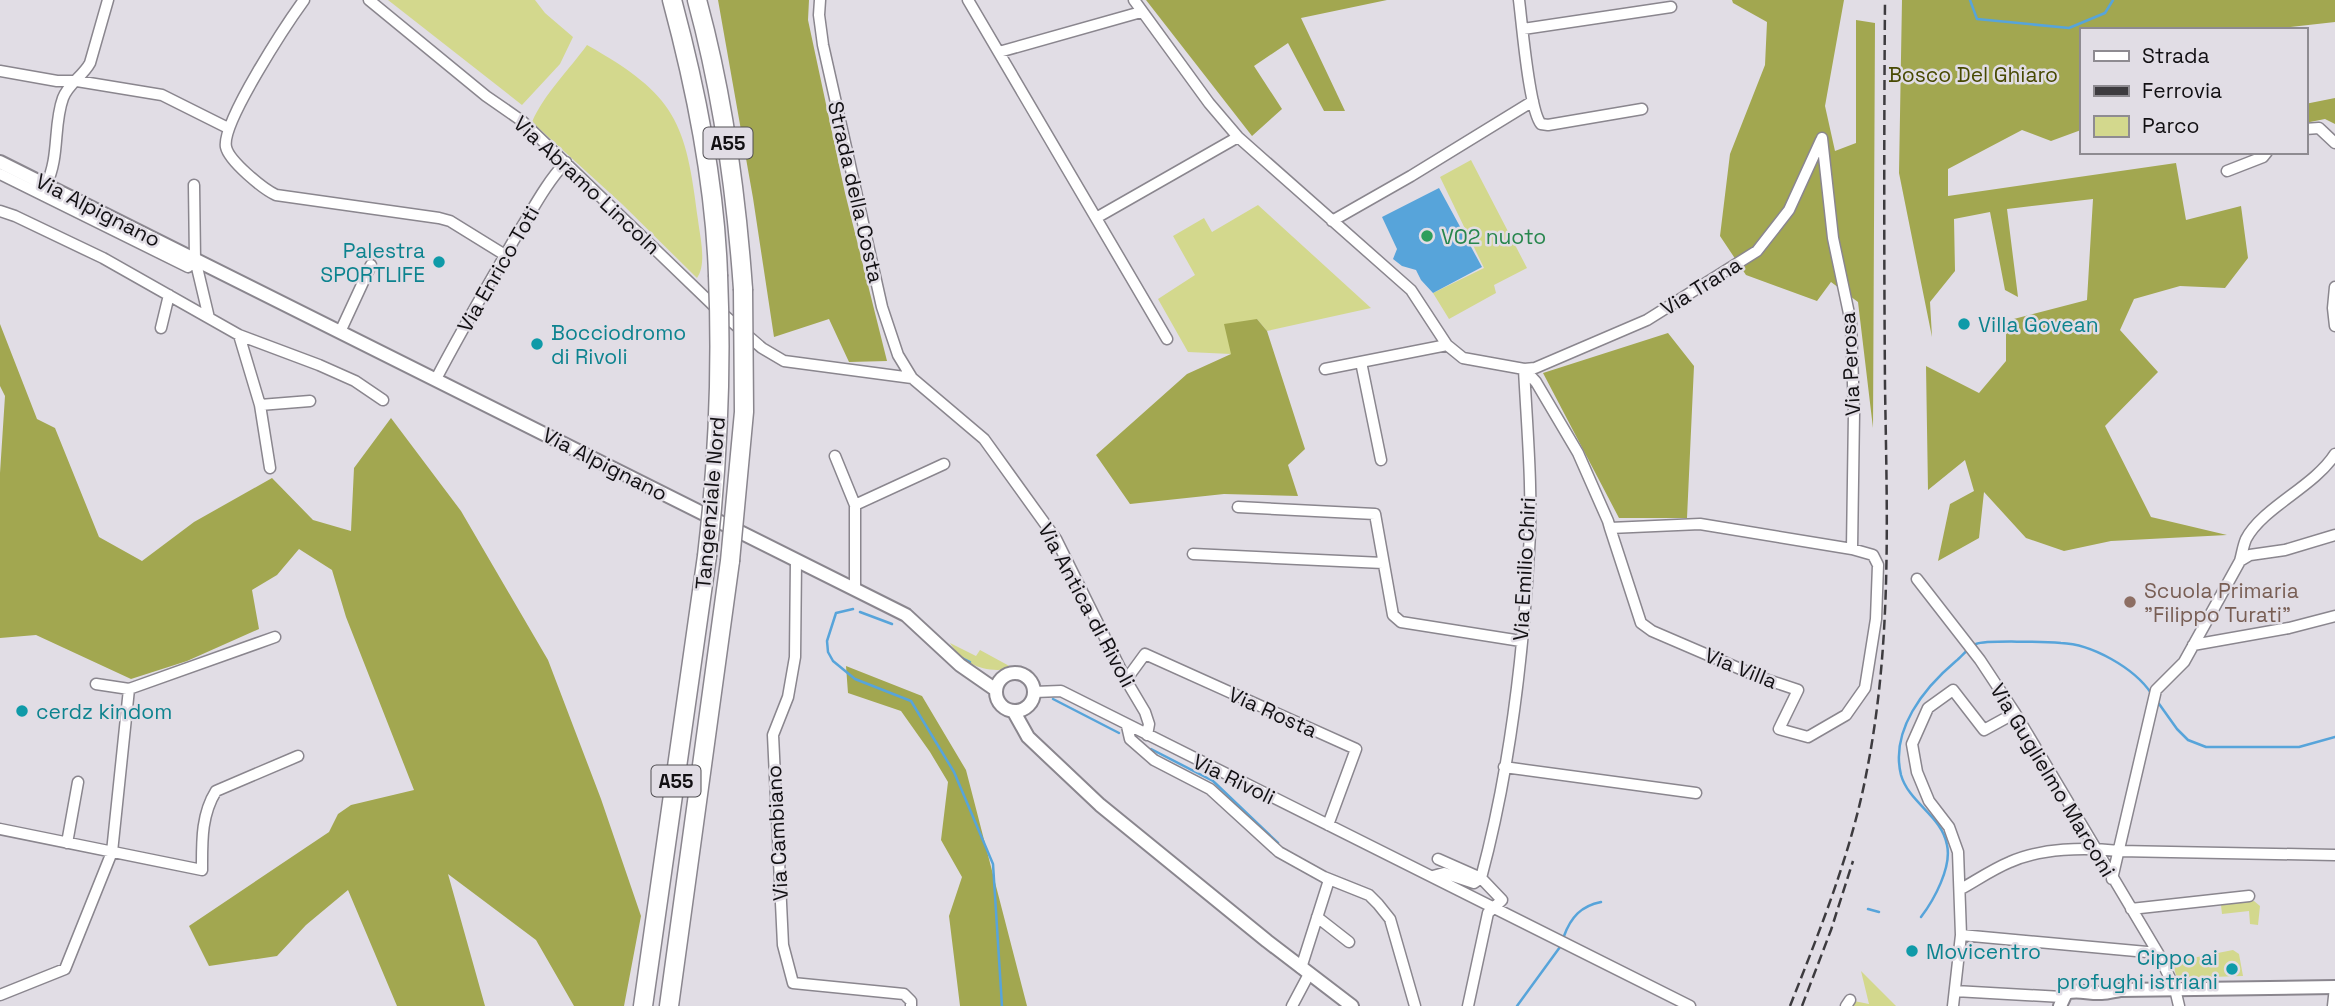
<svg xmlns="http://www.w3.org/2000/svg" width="2335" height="1006" viewBox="0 0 2335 1006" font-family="'Space Grotesk',sans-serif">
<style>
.green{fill:#d3d88d}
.forest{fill:#a2a750}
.water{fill:#57a4da}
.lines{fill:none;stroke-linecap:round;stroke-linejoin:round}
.stream{stroke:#57a4da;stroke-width:2.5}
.minor-casing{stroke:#8a868e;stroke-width:13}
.tertiary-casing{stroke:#8a868e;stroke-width:16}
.motorway-casing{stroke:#8a868e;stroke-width:21}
.minor{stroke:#fff;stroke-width:10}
.tertiary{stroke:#fff;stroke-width:12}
.motorway{stroke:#fff;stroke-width:18}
.rail{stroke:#3d3b3f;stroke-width:2.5;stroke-dasharray:10 5;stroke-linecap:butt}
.motorway-bridge-casing{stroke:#8a868e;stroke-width:21;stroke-linecap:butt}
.motorway-bridge{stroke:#fff;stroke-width:18}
.leisure-dot{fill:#2e9e5b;stroke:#e1dde5;stroke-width:2.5}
.culture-dot{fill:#0f9aa8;stroke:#e1dde5;stroke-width:2.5}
.education-dot{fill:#8d6e63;stroke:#e1dde5;stroke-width:2.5}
.labels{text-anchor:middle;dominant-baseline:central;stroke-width:5;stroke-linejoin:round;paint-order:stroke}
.shield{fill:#e1dde5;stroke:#504e52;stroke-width:2}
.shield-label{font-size:19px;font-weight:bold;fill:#121013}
.park-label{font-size:21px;fill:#474902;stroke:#e1dde5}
.street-label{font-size:21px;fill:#121013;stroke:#e1dde5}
.leisure-label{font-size:21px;fill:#27864d;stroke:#e1dde5;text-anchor:start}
.culture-label{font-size:21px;fill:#0d838f;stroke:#e1dde5;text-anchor:start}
.education-label{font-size:21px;fill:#785e54;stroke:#e1dde5;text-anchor:start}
</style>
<rect width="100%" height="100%" fill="#e1dde5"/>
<path class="green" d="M 388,0 L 535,0 L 545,13 L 573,37 L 560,64 L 522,105 Z
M 587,45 C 676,95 686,122 698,220 C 700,237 707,264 697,278 L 622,204 L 532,122 C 544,94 569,70 587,45 Z
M 1471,160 L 1527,268 L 1494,285 L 1496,293 L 1449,319 L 1433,293 L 1484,268 L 1440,177 Z
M 1258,205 L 1371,308 L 1267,331 L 1257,319 L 1231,354 L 1188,352 L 1158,299 L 1195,275 L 1173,236 L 1204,218 L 1212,232 Z
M 950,643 L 976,656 L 980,650 L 1013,668 C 988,674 964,666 950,643 Z
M 2254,901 L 2260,906 L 2258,925 L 2250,924 L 2249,911 L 2222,914 L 2221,905 Z
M 2233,950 L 2239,954 L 2243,976 L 2177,978 L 2172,962 Z
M 1861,971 L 1896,1006 L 1852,1006 L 1854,1001 L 1869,1004 Z"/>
<path class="forest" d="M 718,0 L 809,0 L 808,20 L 845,193 L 887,361 L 849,362 L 829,319 L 774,337 L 753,198 Z
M 1146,0 L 1387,0 L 1301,18 L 1345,111 L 1324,111 L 1288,43 L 1254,66 L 1282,109 L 1252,136 Z
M 1732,0 L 1844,0 L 1825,106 L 1835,151 L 1856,143 L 1856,20 L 1875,23 L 1873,428 L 1858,302 L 1831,282 L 1817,301 L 1746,275 L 1720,236 L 1730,154 L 1765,65 L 1767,22 L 1733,3 Z
M 1902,0 L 2335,0 L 2335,22 L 2263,30 L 2081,30 L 2081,130 L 2051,141 L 2022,130 L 1948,169 L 1948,196 L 2176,163 L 2186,220 L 2241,206 L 2248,258 L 2225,288 L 2180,286 L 2134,299 L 2120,330 L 2158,372 L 2105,426 L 2151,517 L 2227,535 L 2111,541 L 2064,551 L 2026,538 L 1984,492 L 1979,538 L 1938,561 L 1950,504 L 1974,491 L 1965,460 L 1928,490 L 1926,366 L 1979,393 L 2006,361 L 2006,321 L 2087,300 L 2093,199 L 2007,209 L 2018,297 L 2005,290 L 1990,212 L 1954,219 L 1955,271 L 1930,302 L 1932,337 L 1899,173 Z
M 2335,98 L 2335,124 L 2325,119 L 2305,123 L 2305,104 Z
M 1257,319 L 1267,331 L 1305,449 L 1288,465 L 1298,496 L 1224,494 L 1130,504 L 1096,455 L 1187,374 L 1231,354 L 1224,324 Z
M 0,324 L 37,419 L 55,428 L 99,537 L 142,561 L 194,522 L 272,478 L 313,520 L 351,531 L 354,468 L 391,418 L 461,511 L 548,660 L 601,799 L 641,916 L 624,1006 L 574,1006 L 536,940 L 448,874 L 485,1006 L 397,1006 L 348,890 L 306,925 L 277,956 L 209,966 L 189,926 L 329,832 L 338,814 L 351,805 L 414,790 L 346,617 L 332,570 L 299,549 L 277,575 L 252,590 L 259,629 L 187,661 L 131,679 L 36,635 L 0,638 L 0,473 L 5,396 L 0,386 Z
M 1668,333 L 1694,366 L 1687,518 L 1619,518 L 1543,373 Z
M 846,666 L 922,696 L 966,770 L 1027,1006 L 960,1006 L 949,916 L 962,877 L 941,840 L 948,782 L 930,752 L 901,711 L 848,693 Z"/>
<path class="water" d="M 1439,188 L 1482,267 L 1433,293 L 1421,280 L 1416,270 L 1402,266 L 1393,259 L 1397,249 L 1382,217 Z"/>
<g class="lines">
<path class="stream" d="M 1970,0 L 1977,19 L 2069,28 L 2105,13 L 2113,0
M 853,609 L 836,613 L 827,641 L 828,652 L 833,661 L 855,679 L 911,701 L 954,772 L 993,864 L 1002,1006
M 860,612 L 892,624
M 958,656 L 970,662
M 1053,699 L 1119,733
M 2157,701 L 2177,729 L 2188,740 L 2206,747 L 2299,747 L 2335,737
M 1151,749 L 1213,781 L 1278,843
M 1868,909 L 1879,912
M 1921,917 C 1934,900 1952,867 1947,845 C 1942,816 1909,803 1901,775 C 1890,730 1924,688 1956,661 C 1962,656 1969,647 1976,644 C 1985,640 2048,642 2061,643 C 2092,644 2134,668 2151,693
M 1564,936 C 1571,917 1581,906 1601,902
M 1517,1006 L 1560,947"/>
<g class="minor-casing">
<path id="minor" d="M 304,0 C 288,22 221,123 226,147 C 229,161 263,189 276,195 L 439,218 L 450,221 L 505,255
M 369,0 L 486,96 L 522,121 L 717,309 L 762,348 L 784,361 L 912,378 L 984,439 L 1056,539 L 1126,680 L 1145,712 L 1149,724 L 1147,735
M 820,0 L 819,15 L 823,45 L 882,307 L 898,355 L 912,378
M 968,0 L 1167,339
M 1134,0 L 1209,103 L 1238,137 L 1411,290 L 1447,345 L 1463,358 L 1524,369 L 1536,382 L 1578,453 L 1608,521 L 1610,528 L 1641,623 L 1652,631 L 1759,677 L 1798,690 L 1779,729 L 1808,737 L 1846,715 L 1865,688 L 1876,619 L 1878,565 L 1873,555 L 1852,549 L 1700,524 L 1610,528
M 1519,0 C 1522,23 1529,110 1541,124 L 1548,125 L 1642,109
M 1523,29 L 1671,7
M 999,52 L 1141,12
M 0,71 L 57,81 L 77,81 L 162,95 L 228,128
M 2305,129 L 2319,128 L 2335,143
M 1822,138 L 1833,238 L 1851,323 L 1854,413 L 1852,549
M 2227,171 L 2263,157 L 2267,152
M 0,174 L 188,267 L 195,259
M 46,185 C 60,157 53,125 63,98 C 68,84 83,76 90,63 L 108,0
M 194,185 L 195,259 L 209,318
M 0,211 L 15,216 L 103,258 L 239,335 L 319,365 L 355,381 L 383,400
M 1096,218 L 1238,137
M 1332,221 L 1411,176 L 1533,101
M 2335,287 L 2333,308 L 2335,326
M 161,328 L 169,295
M 340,332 L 371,265
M 239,335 L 260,405 L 270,468
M 1361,362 L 1381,460
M 1325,369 L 1447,345
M 1524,369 L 1535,368 L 1647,320 L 1757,251 L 1789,210 L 1821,140
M 436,379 C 461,331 488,285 515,238 C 531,213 545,184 566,162
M 260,405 L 310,401
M 835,456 L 855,505
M 1238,507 L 1375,514 L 1393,615 L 1401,622 L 1521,641
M 1193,554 L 1383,563
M 796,560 L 795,657 L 788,697 L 773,735 L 783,945 L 793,983 L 904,994 L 911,1001 L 911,1006
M 2240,561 C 2242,554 2243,546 2246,539 C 2263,507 2314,487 2335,454
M 1917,579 L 1980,660 L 2015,713 L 2158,953 L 2175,989 L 2179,1006
M 855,589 L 855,505 L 944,464
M 2193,645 L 2289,628 L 2335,616
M 1126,680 L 1145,654 L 1356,749 L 1328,825
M 96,684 L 129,689
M 1034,692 L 1061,691 L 1690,1006
M 1127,726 L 1130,739 L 1154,760 L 1210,789 L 1279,852 L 1324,877 L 1369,895 L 1378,904 L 1390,919 L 1415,1006
M 1504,767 L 1696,793
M 0,829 L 202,870 C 202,842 201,815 216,791 L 298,756
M 67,843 L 78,782
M 1438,859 L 1481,878 L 1502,900 L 1488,913 L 1468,1006
M 1433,876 L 1444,873 L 1474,883 L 1481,878
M 1481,878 C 1509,774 1523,658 1529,551 C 1533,492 1527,428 1524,369
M 2112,879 L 2156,690 L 2184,662 L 2240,561 L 2250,555 L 2285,550 L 2335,535
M 1961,889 C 1977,880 1993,869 2010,862 C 2041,848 2085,847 2119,851 L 2335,855
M 2131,909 L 2249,896
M 1317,917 L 1349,942
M 1961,935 L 2158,953
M 1301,968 L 1329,880
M 1955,991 L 2062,997
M 0,995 L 65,969 L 112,852 L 129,689 L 275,637
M 1292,1006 L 1309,974
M 1846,1006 L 1850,1000
M 1953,1006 L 1961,935 L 1958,852 L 1949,827 L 1929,801 L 1917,772 L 1912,744 L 1928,708 L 1953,690 L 1984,730 L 2015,713
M 2333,1006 L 2335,987"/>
</g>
<g class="tertiary-casing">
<path id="tertiary" d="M 0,162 L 906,615 L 960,665 L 996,690
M996 692a19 19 0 1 1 38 0a19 19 0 1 1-38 0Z
M 1014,712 L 1028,737 L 1100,805 L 1267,941 L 1352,1006
M 2060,1006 L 2066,993 C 2077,989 2089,994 2102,993 C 2108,993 2114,991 2120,990 L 2335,987"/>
</g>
<g class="motorway-casing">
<path id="motorway" d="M 672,0 C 696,89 715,183 718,275
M 697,0 C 723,95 736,191 743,289
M 643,1006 L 707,556
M 669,1006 L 730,561"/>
</g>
<use href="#minor" class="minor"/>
<use href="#tertiary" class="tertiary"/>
<use href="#motorway" class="motorway"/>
<path class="rail" d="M 1790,1006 C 1820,930 1852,851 1867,770 C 1892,643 1887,515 1885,386 C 1884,257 1884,129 1885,0
M 1802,1006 L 1831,930 L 1853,861"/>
<g class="motorway-bridge-casing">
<path id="motorway-bridge" d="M 707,556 C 718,462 722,370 718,275
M 730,561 L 744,412 L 743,289"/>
</g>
<use href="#motorway-bridge" class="motorway-bridge"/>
</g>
<circle class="leisure-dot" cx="1427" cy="236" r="7"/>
<g class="culture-dot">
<circle cx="439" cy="262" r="7"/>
<circle cx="1964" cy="324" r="7"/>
<circle cx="537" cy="344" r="7"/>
<circle cx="22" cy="711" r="7"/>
<circle cx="1912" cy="951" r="7"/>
<circle cx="2232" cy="969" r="7"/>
</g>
<circle class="education-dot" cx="2130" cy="602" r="7"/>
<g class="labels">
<g class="shield">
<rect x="703.5" y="127.5" width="49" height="31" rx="5"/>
<rect x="651.5" y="765.5" width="49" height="31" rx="5"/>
</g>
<g class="shield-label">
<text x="728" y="143">A55</text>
<text x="676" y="781">A55</text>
</g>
<g class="park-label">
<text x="1973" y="74">Bosco Del Ghiaro</text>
</g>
<g class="street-label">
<text transform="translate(587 185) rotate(43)">Via Abramo Lincoln</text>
<text transform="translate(856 192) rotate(77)">Strada della Costa</text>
<text transform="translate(98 210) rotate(27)">Via Alpignano</text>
<text transform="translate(498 269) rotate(-60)">Via Enrico Toti</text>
<text transform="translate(1701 286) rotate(-32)">Via Trana</text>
<text transform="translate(1850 364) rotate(-93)">Via Perosa</text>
<text transform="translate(605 464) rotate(27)">Via Alpignano</text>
<text transform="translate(710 503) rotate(-85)">Tangenziale Nord</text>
<text transform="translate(1524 569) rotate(-87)">Via Emilio Chiri</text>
<text transform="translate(1087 605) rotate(62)">Via Antica di Rivoli</text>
<text transform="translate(1741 668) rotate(22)">Via Villa</text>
<text transform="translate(1273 712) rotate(24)">Via Rosta</text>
<text transform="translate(1234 779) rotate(26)">Via Rivoli</text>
<text transform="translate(2053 780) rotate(59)">Via Guglielmo Marconi</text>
<text transform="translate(777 833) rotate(-93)">Via Cambiano</text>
</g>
<g class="leisure-label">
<text x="1441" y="236">VO2 nuoto</text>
</g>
<g class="culture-label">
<text x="425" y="250" text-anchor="end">Palestra<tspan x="425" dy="24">SPORTLIFE</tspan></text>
<text x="1978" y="324">Villa Govean</text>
<text x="551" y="332">Bocciodromo<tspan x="551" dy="24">di Rivoli</tspan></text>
<text x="36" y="711">cerdz kindom</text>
<text x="1926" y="951">Movicentro</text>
<text x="2218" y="957" text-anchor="end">Cippo ai<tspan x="2218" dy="24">profughi istriani</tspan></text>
</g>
<g class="education-label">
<text x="2144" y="590">Scuola Primaria<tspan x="2144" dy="24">"Filippo Turati"</tspan></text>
</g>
</g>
<rect x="2080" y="28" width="228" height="126" fill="#e1dde5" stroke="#8e8b91" stroke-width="2"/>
<rect x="2094" y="51" width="35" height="10" fill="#ffffff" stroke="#8e8b91" stroke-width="2"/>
<text x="2142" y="63" font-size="21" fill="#121013">Strada</text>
<rect x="2094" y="86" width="35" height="10" fill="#3d3b3f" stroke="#8e8b91" stroke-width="2"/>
<text x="2142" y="98" font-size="21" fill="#121013">Ferrovia</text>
<rect x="2094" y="116" width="35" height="21" fill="#d3d88d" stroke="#8e8b91" stroke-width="2"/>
<text x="2142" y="133" font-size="21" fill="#121013">Parco</text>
</svg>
